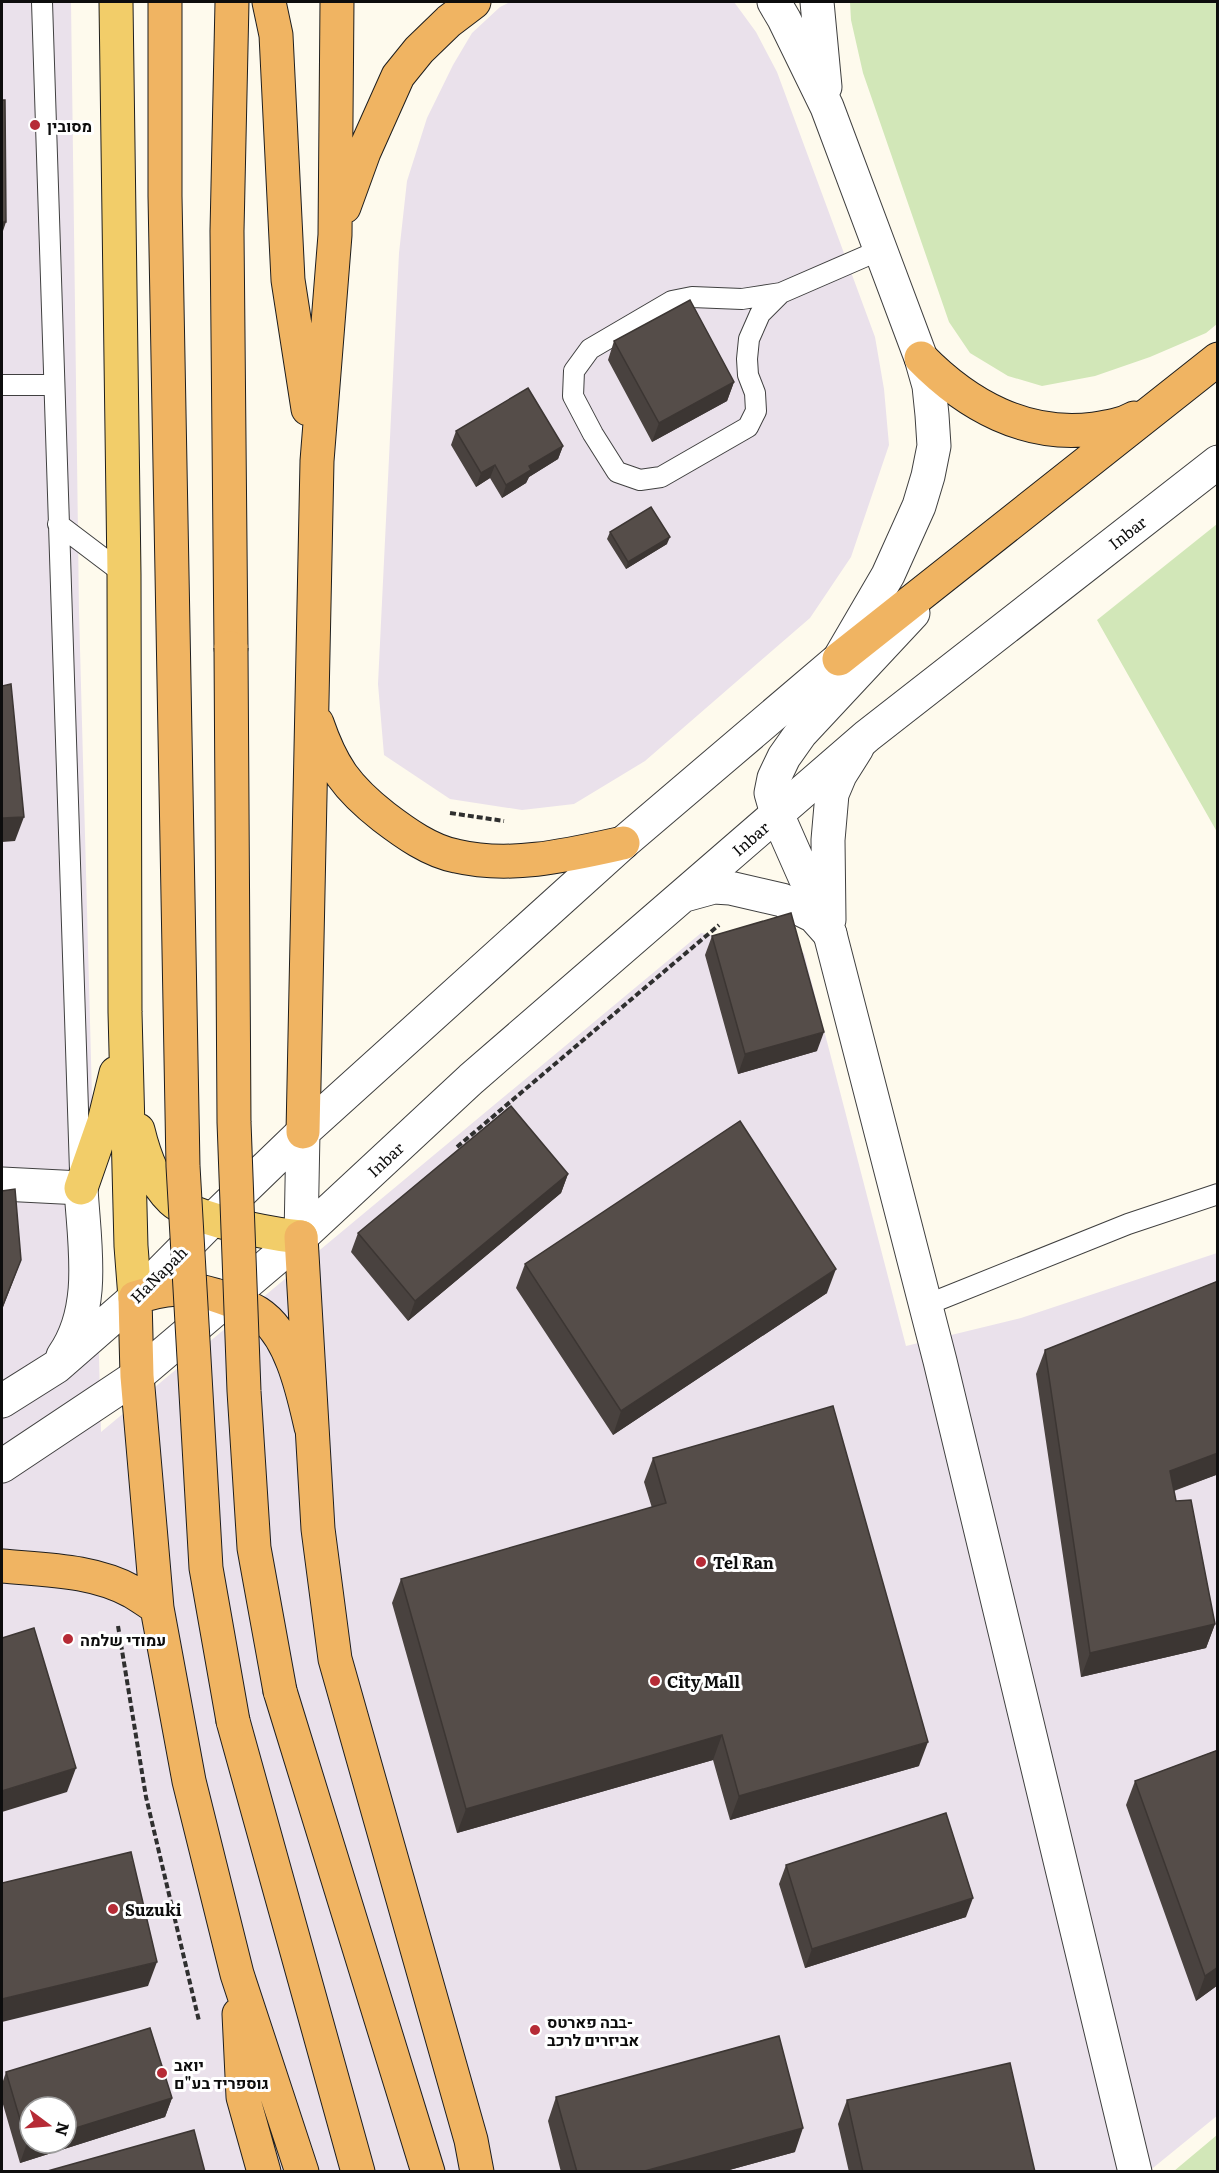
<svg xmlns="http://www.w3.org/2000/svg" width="1219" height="2173" viewBox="0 0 1219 2173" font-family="Literata,Heebo,serif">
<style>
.industrial{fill:#eae1eb;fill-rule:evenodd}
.green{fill:#d2e7b8}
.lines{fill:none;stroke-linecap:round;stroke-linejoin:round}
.service-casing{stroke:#404040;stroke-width:22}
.minor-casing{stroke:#404040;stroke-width:35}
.tertiary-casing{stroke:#404040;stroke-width:35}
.primary-casing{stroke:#1e1e1e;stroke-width:35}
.trunk-casing{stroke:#1e1e1e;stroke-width:35}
.path{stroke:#2f2f2f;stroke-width:4;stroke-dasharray:6 3;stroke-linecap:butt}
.service{stroke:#fff;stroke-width:20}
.minor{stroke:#fff;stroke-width:33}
.tertiary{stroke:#fff;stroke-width:33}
.primary{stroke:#f2cd69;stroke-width:33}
.trunk{stroke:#f0b462;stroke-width:33}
.trunk-bridge-casing{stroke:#1e1e1e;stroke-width:35;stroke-linecap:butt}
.trunk-bridge{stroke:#f0b462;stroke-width:33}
.wall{fill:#49423f}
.shaded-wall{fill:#3c3633}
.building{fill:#554d49;stroke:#3c3633;stroke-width:1.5}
.poi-dot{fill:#b62b36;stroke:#fff;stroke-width:2}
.labels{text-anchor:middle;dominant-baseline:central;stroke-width:6;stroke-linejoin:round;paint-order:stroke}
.poi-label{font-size:16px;font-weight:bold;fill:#0d0d0d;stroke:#fff;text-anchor:start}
.street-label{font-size:16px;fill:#0d0d0d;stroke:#fff}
</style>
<rect width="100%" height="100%" fill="#fefaed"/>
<path class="industrial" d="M 2,2 L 71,2 L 79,611 L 101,1432 L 701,933 L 804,953 L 906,1346 L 1021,1318 L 1217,1253 L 1218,2115 L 1148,2172 L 2,2172 ZM 30,2107 L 66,2107 L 66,2143 L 30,2143 Z
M 510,2 L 734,2 L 737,6 L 756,32 L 777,72 L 875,337 L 884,389 L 889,445 L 851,557 L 810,618 L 645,761 L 574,804 L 522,810 L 450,799 L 384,755 L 378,684 L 399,253 L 407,181 L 427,118 L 453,65 L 472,33 L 500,7 Z"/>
<path class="green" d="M 850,2 L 1217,2 L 1217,324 L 1206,333 L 1150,357 L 1095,376 L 1042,386 L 1008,376 L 970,353 L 949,322 L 863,73 L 851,20 Z
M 1217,524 L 1217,832 L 1097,620 Z
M 1217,2135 L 1217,2171 L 1174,2171 Z"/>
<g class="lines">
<g class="service-casing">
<path id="service" d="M 42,2 L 80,1171
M 781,293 L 760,314 L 749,339 L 747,359 L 748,375 L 755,393 L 756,411 L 748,427 L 661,477 L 640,480 L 617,472 L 593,434 L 573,396 L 574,371 L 590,349 L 672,301 L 692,297 L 742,299 L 781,293 L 880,250
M 2,385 L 54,385
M 58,524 L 124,574
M 926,1305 L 1128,1224 L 1218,1194"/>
</g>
<g class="minor-casing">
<path id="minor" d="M 913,613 L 801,733 L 784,757 L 774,778 L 771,793 L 777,814 L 830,934 L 940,1361 L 1135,2172
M 829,920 L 828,840 L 832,794 L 840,775 L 857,748
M 2,1184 L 81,1188"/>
</g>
<g class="tertiary-casing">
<path id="tertiary" d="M 817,2 L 825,87
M 685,895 L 714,887 L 730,888 L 782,900 L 814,916 L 830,934
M 301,1237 L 303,1132
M 63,1356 C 97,1308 84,1243 81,1188
M 2,1401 L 56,1367 L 135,1298 L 214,1218 L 303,1132 L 623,843 L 839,659 L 888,575 L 919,506 L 928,476 L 934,446 L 932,415 L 929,386 L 921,358 L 827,107 L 784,19 L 774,2
M 2,1466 L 137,1376 L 301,1237 L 471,1079 L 867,736 L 1218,462"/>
</g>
<g class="primary-casing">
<path id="primary" d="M 116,2 L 124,574 L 125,1012 L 131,1246 L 135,1298
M 138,1130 C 144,1155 153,1182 172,1200 C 193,1220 272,1234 301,1237
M 81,1188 L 104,1122 L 116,1073"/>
</g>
<g class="trunk-casing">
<path id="trunk" d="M 269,2 L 276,35 L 288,280 L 308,409
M 344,207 L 364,152 L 398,76 L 419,50 L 449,21 L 474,2
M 921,358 C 967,405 1026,438 1094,429 C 1108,427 1122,425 1134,418
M 231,648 L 227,231 L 232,2
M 839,659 L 1218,359
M 317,723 C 332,767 347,788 384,817 C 405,833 430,851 456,856 C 511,869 569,855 623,843
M 303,1132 L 317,461 L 335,235 L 337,2
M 301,1237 L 318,1529 L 335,1659 L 471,2140 L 477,2172
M 2,1566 C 45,1570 94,1570 133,1592 C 141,1597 149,1602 157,1608
M 280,1691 L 428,2172
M 233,1721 L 358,2172
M 239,2014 L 243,2097 L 264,2172
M 302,2172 L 237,1974 L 189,1781 L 157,1608 L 137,1376 L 135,1298 C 165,1288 184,1286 215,1295 C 230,1300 245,1305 258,1313 C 291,1334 303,1392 311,1427"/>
</g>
<path class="path" d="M 450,813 L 504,821
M 457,1147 L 719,925
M 118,1626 L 146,1797 L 199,2021"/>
<use href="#service" class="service"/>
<use href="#minor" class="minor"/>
<use href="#tertiary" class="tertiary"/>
<use href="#primary" class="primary"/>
<use href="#trunk" class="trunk"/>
<g class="trunk-bridge-casing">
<path id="trunk-bridge" d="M 165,2 L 165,196 L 183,1166 L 206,1568 L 233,1721
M 231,648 L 234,1122 L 244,1391 L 254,1548 L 280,1691"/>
</g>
<use href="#trunk-bridge" class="trunk-bridge"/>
</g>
<path class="wall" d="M 614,341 L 734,382 L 727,401 L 652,442 L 608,360 Z
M 456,431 L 563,446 L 558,459 L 529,477 L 526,483 L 502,498 L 490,478 L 476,487 L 451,445 Z
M 610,532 L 667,544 L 626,569 L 607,539 Z
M 712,936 L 817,1051 L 738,1074 L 705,955 Z
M 568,1174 L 561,1193 L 408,1321 L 351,1252 L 358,1233 Z
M 525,1264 L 827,1293 L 613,1435 L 516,1288 Z
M 1218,1281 L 1218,1479 L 1216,1475 L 1174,1491 L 1176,1501 L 1215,1624 L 1206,1648 L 1081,1677 L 1036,1374 L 1045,1350 Z
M 653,1458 L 919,1766 L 730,1820 L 713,1760 L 457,1833 L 392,1603 L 401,1579 L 652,1508 L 644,1482 Z
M 1218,1750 L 1218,1985 L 1196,2001 L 1126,1805 L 1135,1781 Z
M 786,1865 L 966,1917 L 805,1968 L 779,1884 Z
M 6,2072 L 172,2098 L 165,2117 L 20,2163 L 2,2101 L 2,2084 Z
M 556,2097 L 795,2152 L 722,2172 L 561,2172 L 548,2121 Z
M 847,2100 L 1035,2172 L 849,2172 L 838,2124 Z"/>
<path class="shaded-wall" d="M 2,222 L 6,222 L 2,234 Z
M 734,382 L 727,401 L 652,442 L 659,423 Z
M 563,446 L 558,459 L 529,477 L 526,483 L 502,498 L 506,485 L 529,466 Z
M 495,465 L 490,478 L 476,487 L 481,473 Z
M 670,537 L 667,544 L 626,569 L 628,562 Z
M 24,817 L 15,841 L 2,842 L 2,818 Z
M 824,1032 L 817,1051 L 738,1074 L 745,1054 Z
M 568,1174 L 561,1193 L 408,1321 L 415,1301 Z
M 21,1260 L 12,1284 L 2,1310 L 2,1307 Z
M 836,1269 L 827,1293 L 613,1435 L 621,1411 Z
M 1218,1453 L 1218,1469 L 1216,1475 L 1161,1495 L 1170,1471 Z
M 1215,1624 L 1206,1648 L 1081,1677 L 1090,1653 Z
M 722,1735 L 713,1760 L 457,1833 L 466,1809 Z
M 928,1742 L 919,1766 L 730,1820 L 739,1796 Z
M 76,1768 L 67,1792 L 2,1812 L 2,1791 Z
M 973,1898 L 966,1917 L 805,1968 L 812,1949 Z
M 157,1962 L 148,1986 L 2,2022 L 2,1999 Z
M 1218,1967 L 1218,1985 L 1196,2001 L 1205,1976 Z
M 172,2098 L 165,2117 L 20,2163 L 27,2143 L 66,2143 L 66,2131 Z
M 803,2128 L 795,2152 L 722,2172 L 641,2172 Z"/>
<path class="building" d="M 2,100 L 5,100 L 6,222 L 2,222 Z
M 690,300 L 734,382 L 659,423 L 614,341 Z
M 528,388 L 563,446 L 529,466 L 531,470 L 506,485 L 495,465 L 481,473 L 456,431 Z
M 651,507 L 670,537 L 628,562 L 610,532 Z
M 11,684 L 24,817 L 2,818 L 2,686 Z
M 791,913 L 824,1032 L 745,1054 L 712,936 Z
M 511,1106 L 568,1174 L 415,1301 L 358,1233 Z
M 740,1121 L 836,1269 L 621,1411 L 525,1264 Z
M 15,1189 L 21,1260 L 2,1307 L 2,1191 Z
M 1218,1281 L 1218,1453 L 1170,1471 L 1176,1501 L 1191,1500 L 1215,1624 L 1090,1653 L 1045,1350 Z
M 833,1406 L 928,1742 L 739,1796 L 722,1735 L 466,1809 L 401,1579 L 666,1503 L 653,1458 Z
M 34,1628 L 76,1768 L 2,1791 L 2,1638 Z
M 1218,1750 L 1218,1967 L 1205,1976 L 1135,1781 Z
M 946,1813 L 973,1898 L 812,1949 L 786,1865 Z
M 131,1852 L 157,1962 L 2,1999 L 2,1883 Z
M 150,2028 L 172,2098 L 66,2131 L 66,2107 L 30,2107 L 30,2143 L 27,2143 L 6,2072 Z
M 779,2036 L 803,2128 L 641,2172 L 577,2172 L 556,2097 Z
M 1010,2063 L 1035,2172 L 863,2172 L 847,2100 Z
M 194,2130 L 205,2172 L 44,2172 Z"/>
<g class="poi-dot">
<circle cx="35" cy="125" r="6"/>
<circle cx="701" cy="1562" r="6"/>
<circle cx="68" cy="1639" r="6"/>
<circle cx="655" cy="1681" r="6"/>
<circle cx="113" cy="1909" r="6"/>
<circle cx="535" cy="2030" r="6"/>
<circle cx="162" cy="2073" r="6"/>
</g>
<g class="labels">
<g class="poi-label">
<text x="47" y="125">מסובין</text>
<text x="713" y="1562">Tel Ran</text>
<text x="80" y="1639">עמודי שלמה</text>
<text x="667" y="1681">City Mall</text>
<text x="125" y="1909">Suzuki</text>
<text x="547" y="2021">בבה פארטס-<tspan x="547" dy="18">אביזרים לרכב</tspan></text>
<text x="174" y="2064">יואב<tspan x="174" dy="18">גוספריד בע"ם</tspan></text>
</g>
<g class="street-label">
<text transform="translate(1127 532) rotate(-38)">Inbar</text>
<text transform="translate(750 838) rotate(-41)">Inbar</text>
<text transform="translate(385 1159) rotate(-43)">Inbar</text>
<text transform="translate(158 1274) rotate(-45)">HaNapah</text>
</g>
</g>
<rect width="1219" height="2173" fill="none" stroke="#0d0d0d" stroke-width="6"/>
<g transform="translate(48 2125) rotate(106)"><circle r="28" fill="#ffffff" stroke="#9e9e9e" stroke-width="1.5"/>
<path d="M0-4.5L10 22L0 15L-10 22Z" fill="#b62b36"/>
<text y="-9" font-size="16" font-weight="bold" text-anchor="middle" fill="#0d0d0d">N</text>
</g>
</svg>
